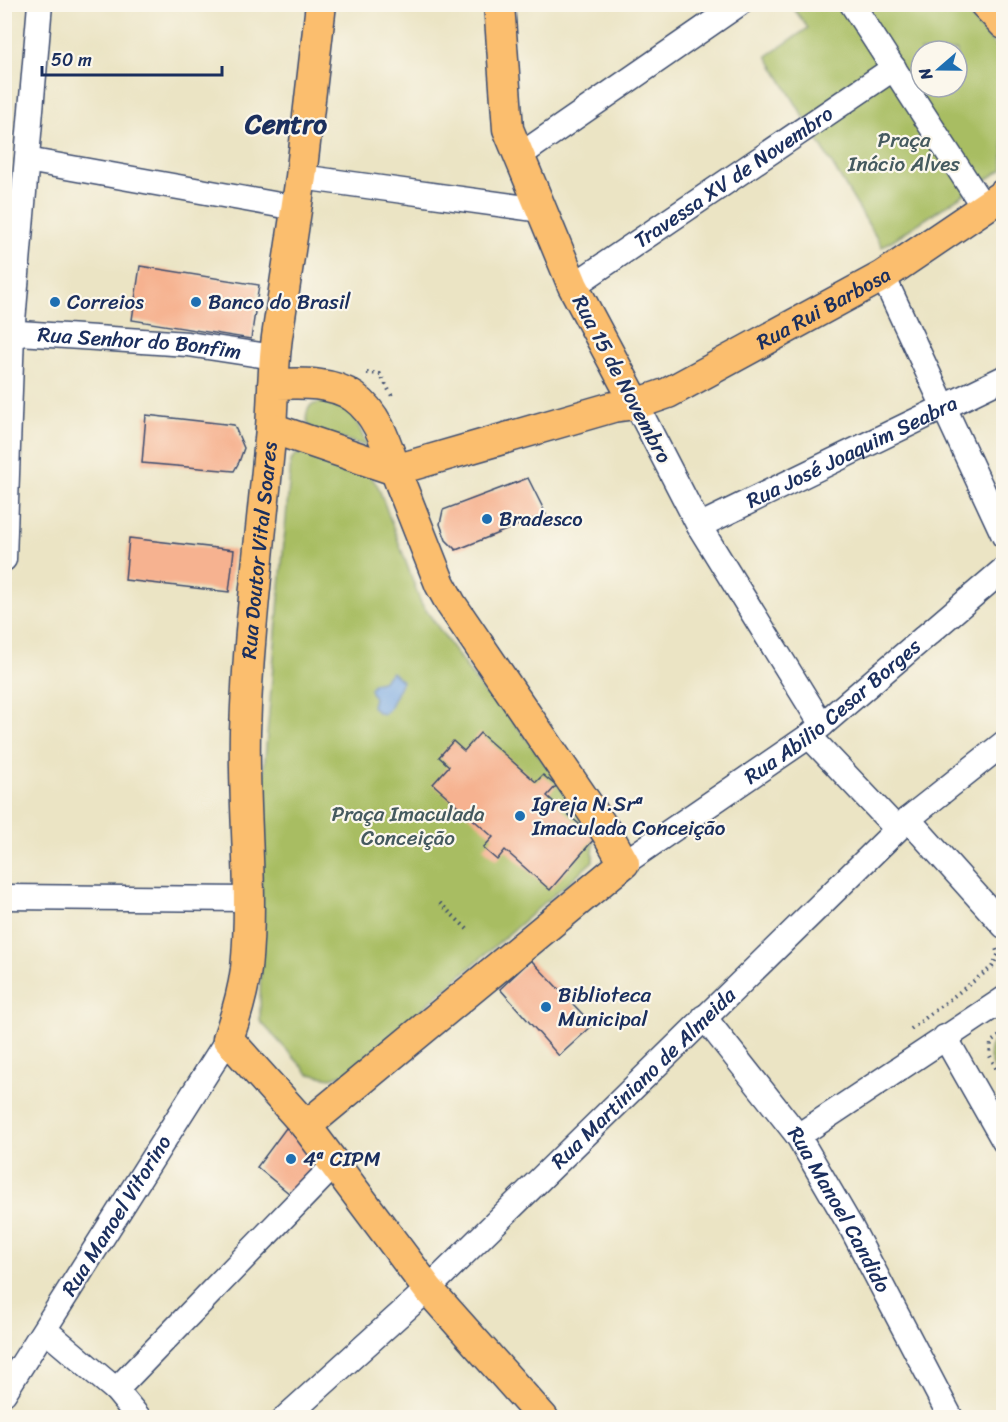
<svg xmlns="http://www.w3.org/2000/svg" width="1008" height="1422" viewBox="0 0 1008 1422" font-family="Sriracha,sans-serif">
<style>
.green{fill:#a8bd62;stroke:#627660;stroke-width:1.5;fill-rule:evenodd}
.water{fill:#77a7e1;stroke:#496ba0;stroke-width:1.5}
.building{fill:#f6b290}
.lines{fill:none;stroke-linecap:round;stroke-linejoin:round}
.minor-casing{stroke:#3a4a6d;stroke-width:27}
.major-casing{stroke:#3a4a6d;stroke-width:33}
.path{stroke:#3a4a6d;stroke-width:4;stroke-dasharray:1.5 4.5;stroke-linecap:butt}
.minor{stroke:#fff;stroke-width:24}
.major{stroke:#fbbe6e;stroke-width:30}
.poi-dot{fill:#1f6fb2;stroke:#fbf7ec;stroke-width:2}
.labels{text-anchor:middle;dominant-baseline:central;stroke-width:4.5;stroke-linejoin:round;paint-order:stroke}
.park-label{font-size:21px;fill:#455a5f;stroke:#fbf7ec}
.street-label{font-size:21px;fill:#1b2f5e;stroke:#fbf7ec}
.poi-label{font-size:21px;fill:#1b2f5e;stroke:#fbf7ec;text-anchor:start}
.district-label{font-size:27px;font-weight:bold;fill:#1b2f5e;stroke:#fbf7ec}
</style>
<rect width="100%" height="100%" fill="#fbf7ec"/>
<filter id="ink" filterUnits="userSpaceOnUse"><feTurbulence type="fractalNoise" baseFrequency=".0167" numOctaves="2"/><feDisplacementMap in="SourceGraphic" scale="12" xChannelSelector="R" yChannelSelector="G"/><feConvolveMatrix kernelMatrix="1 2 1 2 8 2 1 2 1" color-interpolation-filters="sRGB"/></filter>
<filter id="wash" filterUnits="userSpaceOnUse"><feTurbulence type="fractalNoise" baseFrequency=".008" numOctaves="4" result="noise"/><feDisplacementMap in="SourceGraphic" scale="24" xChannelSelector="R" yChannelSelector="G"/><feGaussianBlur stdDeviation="1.35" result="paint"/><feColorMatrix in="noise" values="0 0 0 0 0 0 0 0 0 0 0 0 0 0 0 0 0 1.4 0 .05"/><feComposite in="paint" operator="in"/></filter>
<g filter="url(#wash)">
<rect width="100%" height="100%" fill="#ebe4c4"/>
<path class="green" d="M 791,5 L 961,5 L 1003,55 L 1003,169 L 882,247 L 767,56 L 808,28 ZM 921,51 L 957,51 L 957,87 L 921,87 Z
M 326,401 L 351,408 L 367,446 L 311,430 C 306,420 304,414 311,405 Z
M 304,453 L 368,473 L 378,486 L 421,603 L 485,694 L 495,697 L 594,828 L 593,861 L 349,1072 L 331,1078 L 309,1074 L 260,1021 L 262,792 L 291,461 L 295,455 Z
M 1003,1033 L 1003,1085 C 992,1063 979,1049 1003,1033 Z"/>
<path class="water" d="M 392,672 L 402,681 L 388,710 L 383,714 L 377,712 L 372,706 L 374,698 L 370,689 L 374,683 L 382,681 Z"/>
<g id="blocks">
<path class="building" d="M 140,266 L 259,285 L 251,339 L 132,320 Z
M 146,415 L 234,425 L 244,448 L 239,462 L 234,471 L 142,463 Z
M 528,478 L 546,514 L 456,550 L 446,540 L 440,524 L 443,510 Z
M 129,538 L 234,550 L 229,592 L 125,580 Z
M 480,733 L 536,782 L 543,775 L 556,786 L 547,796 L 595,838 L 550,890 L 505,850 L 497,860 L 483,848 L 493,837 L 433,784 L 449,766 L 439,757 L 453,741 L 464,751 Z
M 531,960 L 593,1025 L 559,1056 L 500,989 Z
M 286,1128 L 319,1153 L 317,1164 L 290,1194 L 257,1167 Z"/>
</g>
</g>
<g filter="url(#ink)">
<use href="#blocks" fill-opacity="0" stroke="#3a4a6d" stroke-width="1.5"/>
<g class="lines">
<g class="minor-casing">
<g id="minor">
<path d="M 852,4 L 984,208"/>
<path d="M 519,156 L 739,4"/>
<path d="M 27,160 L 296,208"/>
<path d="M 301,177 L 541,210"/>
<path d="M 883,276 L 1004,536"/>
<path id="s1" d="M 573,286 L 894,68"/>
<path id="s2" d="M 4,332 L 188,344 L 274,357"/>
<path d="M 636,404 L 699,526 L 822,725"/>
<path id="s3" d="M 699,526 L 1004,378"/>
<path d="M 4,559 L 12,333 L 40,4"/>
<path d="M 809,736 L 897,829"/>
<path d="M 908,819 L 1004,926"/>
<path id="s4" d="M 624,863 L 809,736 L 1004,569"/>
<path d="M 4,897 L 248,899"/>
<path id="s5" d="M 704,1017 L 798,1136 L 851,1227 L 951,1418"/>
<path d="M 945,1037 L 1004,1141"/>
<path d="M 798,1136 L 1004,999"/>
<path d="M 45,1330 L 116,1390 L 139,1418"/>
<path d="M 116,1390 L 336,1163"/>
<path id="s6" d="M 4,1393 L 228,1039"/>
<path id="s7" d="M 285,1418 L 428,1289 L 908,819 L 1004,743"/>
</g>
</g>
<g class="major-casing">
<g id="major">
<path d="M 499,4 L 508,129 L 573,286 L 636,404"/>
<path d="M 985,4 L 1004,24"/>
<path id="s8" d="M 273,384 C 299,383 332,381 354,397 C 382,417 389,455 401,485 C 414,518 427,551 440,584 L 451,604 L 607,833 L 624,863 L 306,1126 L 228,1039 C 236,1016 243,993 246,969 C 254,890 243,811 245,732 C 248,630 262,529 271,428 C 273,398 273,367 277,337 L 301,177 L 321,4"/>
<path id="s9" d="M 271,428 L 395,470 L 613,407 L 636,404 L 668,393 L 883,276 L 1004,194"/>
<path d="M 306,1126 L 428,1289 L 543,1418"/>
</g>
</g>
<path class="path" d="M 367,373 L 380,374 L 392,396
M 440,903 L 467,929
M 911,1029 L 992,967 L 998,955 L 996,948
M 1004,1033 L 991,1042 L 990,1056 L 1004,1085"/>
<use href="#minor" class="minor"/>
<use href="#major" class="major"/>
</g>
</g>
<g class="poi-dot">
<circle cx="55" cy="302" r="6"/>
<circle cx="196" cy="302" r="6"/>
<circle cx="487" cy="519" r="6"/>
<circle cx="520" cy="816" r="6"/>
<circle cx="546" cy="1007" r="6"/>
<circle cx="291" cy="1159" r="6"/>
</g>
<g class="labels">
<g class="park-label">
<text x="904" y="140">Praça<tspan x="904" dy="24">Inácio Alves</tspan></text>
<text x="408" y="814">Praça Imaculada<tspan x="408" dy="24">Conceição</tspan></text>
</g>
<g class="street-label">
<text stroke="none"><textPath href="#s1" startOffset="194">Travessa XV de Novembro</textPath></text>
<text stroke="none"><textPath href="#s9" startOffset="592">Rua Rui Barbosa</textPath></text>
<text stroke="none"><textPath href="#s2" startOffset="136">Rua Senhor do Bonfim</textPath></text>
<text transform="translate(622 379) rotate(62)">Rua 15 de Novembro</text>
<text stroke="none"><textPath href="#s3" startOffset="170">Rua José Joaquim Seabra</textPath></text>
<text stroke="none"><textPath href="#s8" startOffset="1647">Rua Doutor Vital Soares</textPath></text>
<text stroke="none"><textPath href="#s4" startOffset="258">Rua Abilio Cesar Borges</textPath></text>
<text stroke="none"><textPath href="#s7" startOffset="494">Rua Martiniano de Almeida</textPath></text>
<text stroke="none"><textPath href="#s5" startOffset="236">Rua Manoel Candido</textPath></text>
<text stroke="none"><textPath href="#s6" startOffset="210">Rua Manoel Vitorino</textPath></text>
</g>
<g class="poi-label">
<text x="67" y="302">Correios</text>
<text x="208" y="302">Banco do Brasil</text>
<text x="499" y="519">Bradesco</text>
<text x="532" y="804">Igreja N.Srª<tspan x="532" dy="24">Imaculada Conceição</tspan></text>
<text x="558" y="995">Biblioteca<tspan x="558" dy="24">Municipal</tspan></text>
<text x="303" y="1159">4ª CIPM</text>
</g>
<g class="district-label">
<text x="286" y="124">Centro</text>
</g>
</g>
<rect width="1008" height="1422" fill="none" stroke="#fbf7ec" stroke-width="24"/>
<g transform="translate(939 69) rotate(250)"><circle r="28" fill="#fbf7ec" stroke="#a1a7b3" stroke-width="1.5"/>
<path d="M0-4.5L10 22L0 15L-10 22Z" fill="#1f6fb2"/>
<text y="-9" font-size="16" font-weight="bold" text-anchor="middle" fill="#1b2f5e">N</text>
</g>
<path d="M42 66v9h180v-9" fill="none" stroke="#1b2f5e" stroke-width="3"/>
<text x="51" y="66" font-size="18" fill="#1b2f5e" stroke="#fbf7ec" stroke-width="4.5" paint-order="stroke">50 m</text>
</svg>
